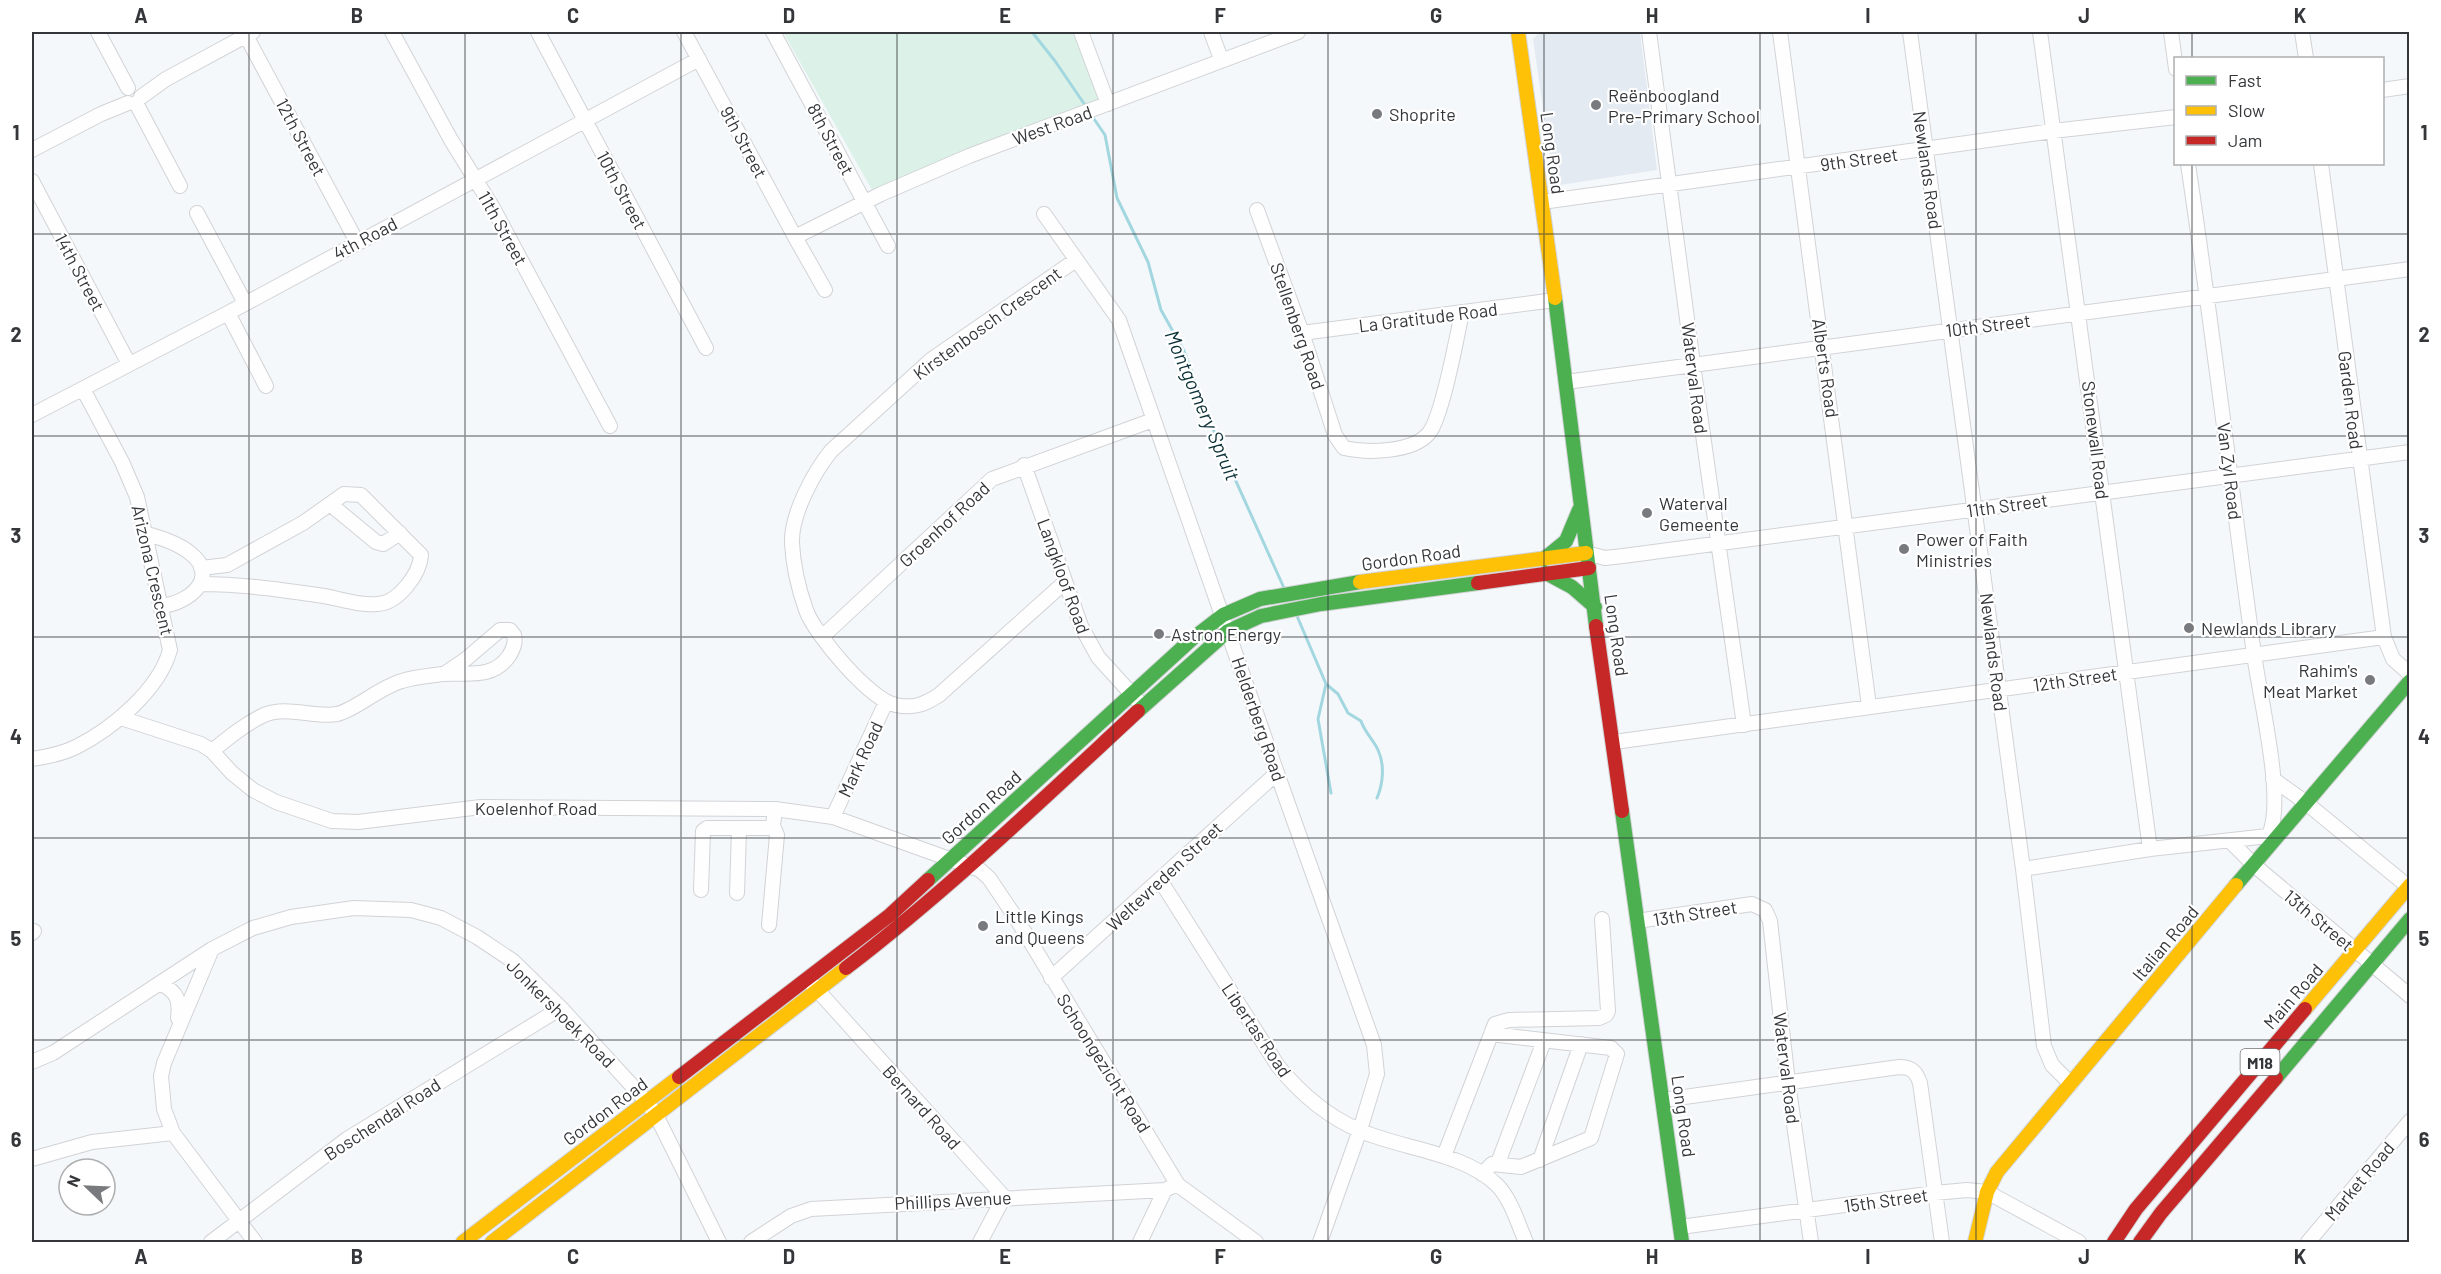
<svg xmlns="http://www.w3.org/2000/svg" width="2441" height="1274" viewBox="0 0 2441 1274" font-family="Barlow,sans-serif">
<style>
.built{fill:#e4eaf2}
.green{fill:#dcf2e8}
.lines{fill:none;stroke-linecap:round;stroke-linejoin:round}
.stream{stroke:#a3d7e0;stroke-width:3}
.street-casing{stroke:#d1d3d6;stroke-width:16}
.fast-casing{stroke:#d1d3d6;stroke-width:16}
.slow-casing{stroke:#d1d3d6;stroke-width:16}
.jam-casing{stroke:#d1d3d6;stroke-width:16}
.street{stroke:#fefefe;stroke-width:14}
.fast{stroke:#4caf50;stroke-width:14}
.slow{stroke:#ffc107;stroke-width:14}
.jam{stroke:#c62828;stroke-width:14}
.grid{fill:none;stroke:#343639;stroke-width:1.5;stroke-opacity:0.55}
.poi-dot{fill:#787a7d;stroke:#fff;stroke-width:2}
.labels{text-anchor:middle;dominant-baseline:central;stroke-width:4.5;stroke-linejoin:round;paint-order:stroke}
.shield{fill:#fff;stroke:#717274;stroke-width:1.5}
.shield-label{font-size:16px;font-weight:bold;fill:#343639}
.poi-label{font-size:18px;fill:#343639;stroke:#fff;text-anchor:start}
.street-label{font-size:18px;fill:#343639;stroke:#fff}
.water-label{font-size:20px;font-style:italic;fill:#0d3238;stroke:#fff}
.neatline{fill:none;stroke:#343639;stroke-width:2}
.grid-label{font-size:20px;text-anchor:middle;font-weight:bold;fill:#343639}
</style>
<rect width="100%" height="100%" fill="#f5f8fb"/>
<path class="built" d="M 1540,32 L 1640,32 L 1657,170 L 1554,186 L 1533,39 Z"/>
<path class="green" d="M 783,32 L 1078,32 L 1104,103 L 873,192 Z"/>
<g class="lines">
<path class="stream" d="M 1032,32 L 1055,61 L 1087,108
M 1090,113 L 1105,135 L 1117,198 L 1148,262 L 1161,310 L 1184,351 L 1217,439 L 1284,588
M 1297,616 L 1326,684 L 1318,719 L 1331,793
M 1326,684 L 1338,694 L 1348,713 L 1361,721 C 1365,733 1373,739 1378,750 C 1385,765 1383,784 1377,798"/>
<g class="street-casing">
<path id="street" d="M 98,32 L 128,88
M 244,32 L 357,242
M 392,32 L 451,140 L 493,208 L 610,426
M 538,32 L 706,348
M 684,32 L 795,237 L 881,194 L 969,156 L 1298,32
M 773,32 L 888,246
M 1081,32 L 1108,104
M 1211,32 L 1221,59
M 1649,32 L 1693,364 L 1744,725
M 1780,32 L 1869,706
M 1910,32 L 2023,869 L 2044,1046 L 2052,1065 L 2071,1084
M 2040,32 L 2150,849
M 2171,32 L 2176,69
M 2302,32 L 2306,58
M 2382,90 L 2410,86
M 141,97 L 166,79 L 253,32
M 136,103 L 180,186
M 32,150 L 101,114 L 128,103
M 2188,164 C 2212,324 2231,486 2253,647 C 2258,691 2286,799 2269,835
M 2321,164 L 2384,637 L 2393,659 L 2410,674
M 32,181 L 129,364
M 1542,202 L 2053,131 L 2176,117
M 1257,210 L 1302,333 L 1335,435 L 1344,448 C 1366,453 1413,453 1429,433 C 1442,417 1457,337 1462,312
M 197,213 L 245,303
M 1044,214 L 1119,320 L 1277,773 L 1374,1045 L 1377,1074 L 1360,1130 L 1320,1242
M 795,237 L 825,290
M 228,313 L 266,386
M 1302,333 L 1555,300
M 1566,382 L 2410,269
M 32,415 L 228,313 L 699,59
M 1024,465 L 1081,626 L 1098,657 L 1138,701
M 330,504 L 376,542 L 383,544 L 400,533
M 147,534 C 162,538 178,543 190,553 C 221,577 189,603 162,606
M 1586,553 L 1605,558 L 1623,556 L 2410,452
M 1065,582 L 939,695 C 925,704 914,709 896,705 C 871,701 815,635 806,610 C 799,590 793,564 792,543 C 791,514 814,472 831,451 L 932,359 L 1076,260
M 200,584 C 242,584 283,590 324,596 C 341,599 361,606 378,604 C 398,603 420,574 421,555 L 361,495 L 344,494 L 303,523 L 227,565 L 201,568
M 822,637 L 992,479 L 1153,420
M 121,718 L 201,744 L 212,751 L 232,773 L 253,790 L 276,802 L 332,821 L 358,822 L 481,807 L 775,809 L 833,817 L 980,870 L 989,878 L 1016,918 L 1178,1185 L 1256,1242
M 1614,742 L 2384,637
M 212,751 C 228,738 245,724 264,715 C 287,705 313,718 337,714 C 355,710 380,687 402,681 C 414,677 429,676 442,674 C 467,672 492,680 509,656 C 513,649 516,643 514,635 L 510,630 L 500,630 L 466,659 L 444,674
M 32,759 C 46,757 62,754 76,747 C 112,729 159,690 170,650 L 137,497 L 122,462 L 83,389
M 2273,779 L 2305,802 L 2410,888
M 833,817 L 886,702
M 2230,841 L 2254,865 L 2410,996
M 2023,869 L 2150,849 L 2277,835
M 1160,880 L 1278,1066 C 1300,1093 1328,1117 1361,1131 C 1402,1149 1463,1152 1497,1185 C 1511,1199 1518,1224 1526,1242
M 701,890 L 703,831 L 707,828 L 770,828 L 773,826 L 775,809
M 737,893 L 739,829
M 1637,921 L 1752,904 L 1765,910 L 1770,921 L 1788,1083 L 1811,1242
M 769,925 L 777,835 L 773,826
M 32,933 L 34,931
M 212,949 L 164,1063 L 161,1076 L 164,1109 L 173,1133 L 255,1242
M 1051,978 L 1277,773
M 811,983 L 1004,1197 L 980,1242
M 161,984 C 178,992 180,1001 178,1018
M 32,1062 L 53,1053 L 212,949 L 253,928 L 291,917 L 354,908 L 411,910 L 441,918 L 477,937 L 513,961 L 561,1008 L 647,1102 L 657,1117 L 719,1242
M 1663,1100 L 1899,1067 C 1911,1067 1916,1071 1920,1083 L 1942,1242
M 1444,1156 L 1495,1024 L 1509,1020 L 1599,1018 L 1606,1015 L 1608,1011 L 1602,919
M 32,1159 L 92,1142 L 173,1133
M 1540,1160 L 1581,1044
M 1498,1163 L 1544,1041
M 1482,1174 L 1492,1164 L 1521,1167 L 1591,1138 L 1617,1054 L 1611,1048 L 1491,1034
M 1680,1227 L 1935,1193 L 1967,1190 L 1987,1192 L 2079,1242
M 211,1242 L 347,1139 L 561,1008
M 751,1242 L 791,1216 L 811,1209 L 1165,1190
M 1140,1242 L 1165,1190 L 1171,1187
M 2308,1242 L 2410,1121"/>
</g>
<g class="fast-casing">
<path id="fast" d="M 1555,298 L 1596,626
M 1544,559 L 1566,541 L 1579,510
M 1546,573 L 1572,587 L 1595,607
M 1138,711 L 1228,631 L 1261,616 L 1321,604 L 1478,583
M 1622,811 L 1682,1242
M 928,880 L 1192,639 L 1223,615 L 1260,599 L 1360,582
M 2236,885 L 2410,681
M 2276,1078 L 2410,919"/>
</g>
<g class="slow-casing">
<path id="slow" d="M 1518,32 L 1555,298
M 1360,582 L 1586,553
M 2305,1009 L 2410,885
M 463,1242 L 679,1077
M 492,1242 L 846,968
M 1975,1242 L 1987,1192 L 1997,1172 L 2236,885"/>
</g>
<g class="jam-casing">
<path id="jam" d="M 1478,583 L 1589,568
M 1596,626 L 1622,811
M 846,968 C 949,889 1043,799 1138,711
M 679,1077 L 890,915 L 928,880
M 2114,1242 L 2136,1209 L 2305,1009
M 2140,1242 L 2161,1213 L 2276,1078"/>
</g>
<use href="#street" class="street"/>
<use href="#fast" class="fast"/>
<use href="#slow" class="slow"/>
<use href="#jam" class="jam"/>
</g>
<path class="grid" d="M 249,32 L 249,1242M 465,32 L 465,1242M 681,32 L 681,1242M 897,32 L 897,1242M 1113,32 L 1113,1242M 1328,32 L 1328,1242M 1544,32 L 1544,1242M 1760,32 L 1760,1242M 1976,32 L 1976,1242M 2192,32 L 2192,58M 2192,164 L 2192,1242M 32,234 L 2410,234M 32,436 L 2410,436M 32,637 L 2410,637M 32,838 L 2410,838M 32,1040 L 2410,1040"/>
<g class="poi-dot">
<circle cx="1596" cy="105" r="6"/>
<circle cx="1377" cy="114" r="6"/>
<circle cx="1647" cy="513" r="6"/>
<circle cx="1904" cy="549" r="6"/>
<circle cx="2189" cy="628" r="6"/>
<circle cx="1159" cy="634" r="6"/>
<circle cx="2370" cy="680" r="6"/>
<circle cx="983" cy="926" r="6"/>
</g>
<g class="labels">
<rect class="shield" x="2240.5" y="1049" width="39" height="26" rx="4.5"/>
<g class="shield-label">
<text x="2260" y="1062">M18</text>
</g>
<g class="poi-label">
<text x="1608" y="95">Reënboogland<tspan x="1608" dy="21">Pre-Primary School</tspan></text>
<text x="1389" y="114">Shoprite</text>
<text x="1659" y="503">Waterval<tspan x="1659" dy="21">Gemeente</tspan></text>
<text x="1916" y="539">Power of Faith<tspan x="1916" dy="21">Ministries</tspan></text>
<text x="2201" y="628">Newlands Library</text>
<text x="1171" y="634">Astron Energy</text>
<text x="2358" y="670" text-anchor="end">Rahim's<tspan x="2358" dy="21">Meat Market</tspan></text>
<text x="995" y="916">Little Kings<tspan x="995" dy="21">and Queens</tspan></text>
</g>
<g class="street-label">
<text transform="translate(1052 125) rotate(-20)">West Road</text>
<text transform="translate(301 137) rotate(62)">12th Street</text>
<text transform="translate(831 139) rotate(62)">8th Street</text>
<text transform="translate(744 142) rotate(62)">9th Street</text>
<text transform="translate(1553 153) rotate(82)">Long Road</text>
<text transform="translate(1859 159) rotate(-8)">9th Street</text>
<text transform="translate(1928 170) rotate(82)">Newlands Road</text>
<text transform="translate(622 190) rotate(62)">10th Street</text>
<text transform="translate(503 228) rotate(61)">11th Street</text>
<text transform="translate(365 238) rotate(-28)">4th Road</text>
<text transform="translate(80 272) rotate(62)">14th Street</text>
<text transform="translate(1428 317) rotate(-7)">La Gratitude Road</text>
<text transform="translate(987 323) rotate(-36)">Kirstenbosch Crescent</text>
<text transform="translate(1988 325) rotate(-7)">10th Street</text>
<text transform="translate(1298 326) rotate(71)">Stellenberg Road</text>
<text transform="translate(1826 368) rotate(82)">Alberts Road</text>
<text transform="translate(1695 378) rotate(83)">Waterval Road</text>
<text transform="translate(2351 400) rotate(83)">Garden Road</text>
<text transform="translate(2096 440) rotate(83)">Stonewall Road</text>
<text transform="translate(2230 471) rotate(83)">Van Zyl Road</text>
<text transform="translate(2007 505) rotate(-8)">11th Street</text>
<text transform="translate(944 524) rotate(-43)">Groenhof Road</text>
<text transform="translate(1411 557) rotate(-8)">Gordon Road</text>
<text transform="translate(153 570) rotate(77)">Arizona Crescent</text>
<text transform="translate(1064 576) rotate(70)">Langkloof Road</text>
<text transform="translate(1617 635) rotate(82)">Long Road</text>
<text transform="translate(1994 652) rotate(83)">Newlands Road</text>
<text transform="translate(2075 679) rotate(-8)">12th Street</text>
<text transform="translate(1259 719) rotate(71)">Helderberg Road</text>
<text transform="translate(860 759) rotate(-65)">Mark Road</text>
<text transform="translate(981 807) rotate(-42)">Gordon Road</text>
<text x="536" y="808">Koelenhof Road</text>
<text transform="translate(1164 876) rotate(-43)">Weltevreden Street</text>
<text transform="translate(1695 913) rotate(-9)">13th Street</text>
<text transform="translate(2319 920) rotate(40)">13th Street</text>
<text transform="translate(2165 943) rotate(-50)">Italian Road</text>
<text transform="translate(2293 996) rotate(-49)">Main Road</text>
<text transform="translate(561 1013) rotate(45)">Jonkershoek Road</text>
<text transform="translate(1257 1030) rotate(56)">Libertas Road</text>
<text transform="translate(1104 1063) rotate(58)">Schoongezicht Road</text>
<text transform="translate(1787 1068) rotate(83)">Waterval Road</text>
<text transform="translate(922 1107) rotate(48)">Bernard Road</text>
<text transform="translate(605 1111) rotate(-37)">Gordon Road</text>
<text transform="translate(1684 1116) rotate(82)">Long Road</text>
<text transform="translate(382 1119) rotate(-33)">Boschendal Road</text>
<text transform="translate(2359 1181) rotate(-50)">Market Road</text>
<text transform="translate(953 1200) rotate(-3)">Phillips Avenue</text>
<text transform="translate(1886 1200) rotate(-8)">15th Street</text>
</g>
<g class="water-label">
<text transform="translate(1203 405) rotate(67)">Montgomery Spruit</text>
</g>
</g>
<rect width="2441" height="1274" fill="none" stroke="#ffffff" stroke-width="66"/>
<rect x="2174" y="57" width="210" height="108" fill="#ffffff" stroke="#aeafb0" stroke-width="1.5"/>
<rect x="2186" y="76" width="30" height="9" fill="#4caf50" stroke="#aeafb0" stroke-width="1.5"/>
<text x="2228" y="87" font-size="18" fill="#343639">Fast</text>
<rect x="2186" y="106" width="30" height="9" fill="#ffc107" stroke="#aeafb0" stroke-width="1.5"/>
<text x="2228" y="117" font-size="18" fill="#343639">Slow</text>
<rect x="2186" y="136" width="30" height="9" fill="#c62828" stroke="#aeafb0" stroke-width="1.5"/>
<text x="2228" y="147" font-size="18" fill="#343639">Jam</text>
<g transform="translate(87 1187) rotate(293)"><circle r="28" fill="#ffffff" stroke="#aeafb0" stroke-width="1.5"/>
<path d="M0-4.5L10 22L0 15L-10 22Z" fill="#787a7d"/>
<text y="-9" font-size="16" font-weight="bold" text-anchor="middle" fill="#343639">N</text>
</g>
<rect x="33" y="33" width="2375" height="1208" class="neatline"/>
<g class="grid-label">
<text x="141" y="23">A</text>
<text x="357" y="23">B</text>
<text x="573" y="23">C</text>
<text x="789" y="23">D</text>
<text x="1005" y="23">E</text>
<text x="1220" y="23">F</text>
<text x="1436" y="23">G</text>
<text x="1652" y="23">H</text>
<text x="1868" y="23">I</text>
<text x="2084" y="23">J</text>
<text x="2300" y="23">K</text>
<text x="16" y="140">1</text>
<text x="2424" y="140">1</text>
<text x="16" y="342">2</text>
<text x="2424" y="342">2</text>
<text x="16" y="543">3</text>
<text x="2424" y="543">3</text>
<text x="16" y="744">4</text>
<text x="2424" y="744">4</text>
<text x="16" y="946">5</text>
<text x="2424" y="946">5</text>
<text x="16" y="1147">6</text>
<text x="2424" y="1147">6</text>
<text x="141" y="1264">A</text>
<text x="357" y="1264">B</text>
<text x="573" y="1264">C</text>
<text x="789" y="1264">D</text>
<text x="1005" y="1264">E</text>
<text x="1220" y="1264">F</text>
<text x="1436" y="1264">G</text>
<text x="1652" y="1264">H</text>
<text x="1868" y="1264">I</text>
<text x="2084" y="1264">J</text>
<text x="2300" y="1264">K</text>
</g>
</svg>
